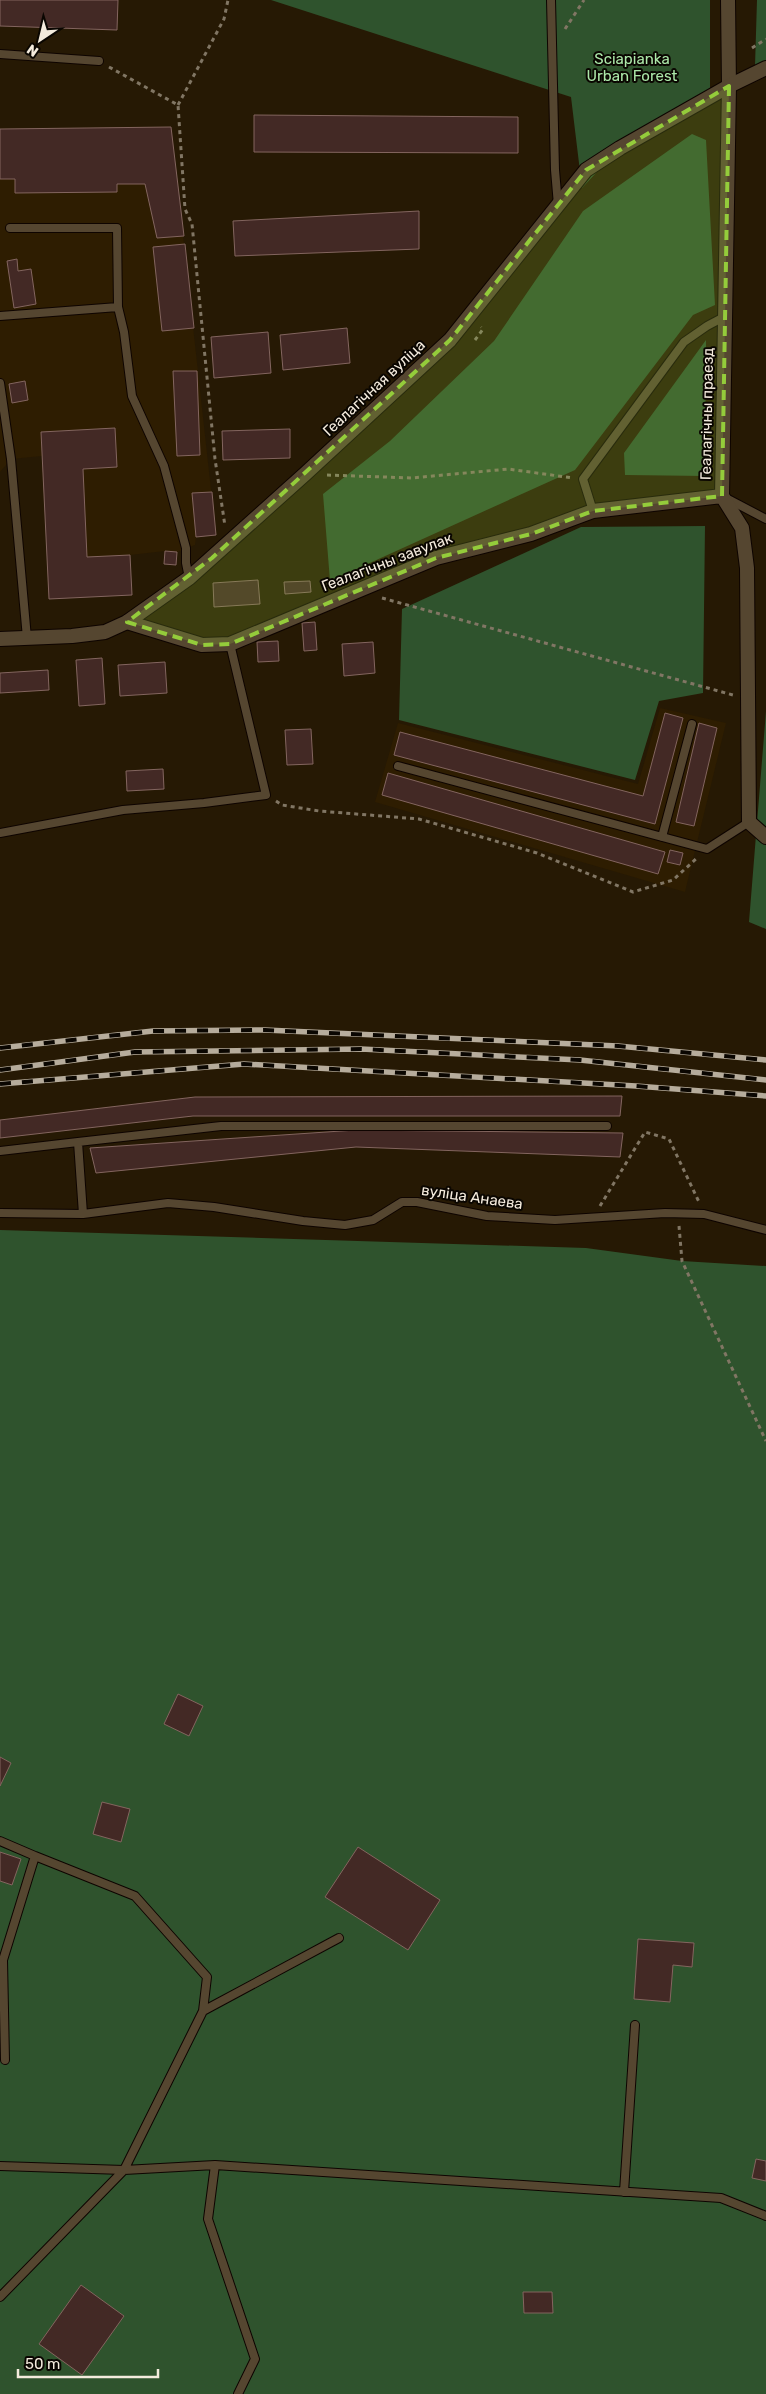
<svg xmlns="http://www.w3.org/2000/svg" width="766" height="2394" viewBox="0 0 766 2394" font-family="Rubik,sans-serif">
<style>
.built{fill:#2e1d01}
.forest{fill:#2f532d}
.building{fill:#432925;stroke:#83655f}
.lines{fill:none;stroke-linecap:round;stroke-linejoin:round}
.service-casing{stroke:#0e0400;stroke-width:10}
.minor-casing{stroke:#0e0400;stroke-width:16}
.tertiary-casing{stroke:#0e0400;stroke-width:16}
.path{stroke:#817664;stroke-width:3;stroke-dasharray:4 4;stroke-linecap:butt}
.service{stroke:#554630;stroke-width:8}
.minor{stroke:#554630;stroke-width:14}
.tertiary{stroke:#554630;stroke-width:14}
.rail-casing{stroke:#b6ac9c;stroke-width:5.5}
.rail{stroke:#0a0601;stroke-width:4;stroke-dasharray:11;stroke-linecap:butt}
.marked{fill:#94cc3b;fill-opacity:0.2;stroke:#94cc3b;stroke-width:4;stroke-dasharray:10 6;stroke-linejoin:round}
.labels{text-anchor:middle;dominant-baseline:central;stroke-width:4;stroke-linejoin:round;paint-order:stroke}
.park-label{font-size:15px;fill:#ace8a9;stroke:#0a0601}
.street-label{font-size:15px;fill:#f4ebdd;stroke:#0a0601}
</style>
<rect width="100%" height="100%" fill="#261904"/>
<path class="built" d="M 171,127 L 216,535 L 196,537 L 195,545 L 177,552 L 165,551 L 130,555 L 49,599 L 42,456 L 11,459 L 0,472 L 0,129 Z
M 660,708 L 726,723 L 685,892 L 375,802 L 398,723 L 638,784 Z"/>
<path class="forest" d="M 271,0 L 710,0 L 710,101 L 608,160 L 582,188 L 571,97 Z
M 757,0 L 766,0 L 766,60 L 755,66 Z
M 692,134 L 706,140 L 715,305 L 693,315 L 575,470 L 330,581 L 323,494 L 390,441 L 494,341 L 583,211 Z
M 706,340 L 705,476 L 625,475 L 624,453 Z
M 705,526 L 703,693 L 659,701 L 635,780 L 399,720 L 402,609 L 581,527 Z
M 766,711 L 766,929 L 749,922 Z
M 0,1230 L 586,1248 L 682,1261 L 766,1266 L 766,2394 L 0,2394 Z"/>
<path class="building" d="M 0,0 L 118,0 L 117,30 L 0,26 Z
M 254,115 L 518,117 L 518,153 L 254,152 Z
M 171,127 L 184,236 L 157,238 L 145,184 L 117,184 L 117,192 L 15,193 L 15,179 L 0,179 L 0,129 Z
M 419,211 L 419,249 L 235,256 L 233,221 Z
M 185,244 L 194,328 L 162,331 L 153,247 Z
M 17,259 L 18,271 L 31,269 L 36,304 L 14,308 L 7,261 Z
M 347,328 L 350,363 L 283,370 L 280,335 Z
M 268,332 L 271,373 L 214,378 L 211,337 Z
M 173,371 L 197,371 L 200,455 L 177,456 Z
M 25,381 L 28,400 L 12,403 L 9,384 Z
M 115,428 L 117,467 L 83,469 L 87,557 L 130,555 L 132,595 L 49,599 L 41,432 Z
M 290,429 L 290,458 L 223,460 L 222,431 Z
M 212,492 L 216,535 L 196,537 L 192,493 Z
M 165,551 L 177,552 L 176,565 L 164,564 Z
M 258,580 L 260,604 L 214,607 L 213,583 Z
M 310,581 L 311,592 L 285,594 L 284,582 Z
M 315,622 L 317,650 L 304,651 L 302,623 Z
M 278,641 L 279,661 L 258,662 L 257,642 Z
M 373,642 L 375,673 L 344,676 L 342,644 Z
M 102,658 L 105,704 L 79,706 L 76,660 Z
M 165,662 L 167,693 L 120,696 L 118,665 Z
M 48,670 L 49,690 L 0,693 L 0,673 Z
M 665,713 L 683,718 L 655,824 L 394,755 L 400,732 L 643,796 Z
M 699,723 L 717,728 L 694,826 L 676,822 Z
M 311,729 L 313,764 L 287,765 L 285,730 Z
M 163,769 L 164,789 L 127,791 L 126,771 Z
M 388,773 L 665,852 L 658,874 L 382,795 Z
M 670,850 L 683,853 L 680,865 L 667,862 Z
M 622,1096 L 620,1116 L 193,1116 L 0,1138 L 0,1120 L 195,1097 Z
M 356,1130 L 623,1133 L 620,1157 L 356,1147 L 96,1173 L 90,1148 Z
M 178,1694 L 203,1706 L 189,1736 L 164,1724 Z
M 0,1757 L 11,1763 L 0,1786 Z
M 102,1802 L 130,1809 L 121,1842 L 93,1834 Z
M 358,1847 L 440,1900 L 408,1950 L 325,1897 Z
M 0,1852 L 21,1859 L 12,1885 L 0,1881 Z
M 638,1939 L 694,1943 L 692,1967 L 673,1965 L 670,2002 L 634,1999 Z
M 756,2159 L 766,2161 L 766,2181 L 752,2178 Z
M 81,2285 L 124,2316 L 82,2375 L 39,2344 Z
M 523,2292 L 552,2292 L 553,2313 L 524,2313 Z"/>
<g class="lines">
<g class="service-casing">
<path id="service" d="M 551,0 L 555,170 L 558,205
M 0,54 L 99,61
M 10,228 L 117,228 L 118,307 L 124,332 L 132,396 L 164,466 L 186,548 L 186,563 L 189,578
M 0,316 L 118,307
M 0,383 L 11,459 L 27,638
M 726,498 L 766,519
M 593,511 L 583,479 L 684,342 L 707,326 L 724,317
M 398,766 L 707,849 L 749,822
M 0,833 L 123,810 L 204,803 L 266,795 L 230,644
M 662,837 L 692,724
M 0,1151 L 78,1142
M 0,1213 L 83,1214 L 168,1203 L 214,1207 L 303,1221 L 345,1225 L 373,1220 L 402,1202 L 417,1202 L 487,1216 L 555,1220 L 665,1213 L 704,1214 L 766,1230
M 83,1214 L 78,1142 L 221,1126 L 607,1126
M 0,1841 L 35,1856 L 3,1960 L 5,2060
M 35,1856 L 135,1896 L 207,1977 L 203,2011
M 215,2165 L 721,2198 L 766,2216
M 0,2166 L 124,2170 L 203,2011 L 339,1938
M 624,2192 L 635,2025
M 0,2297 L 124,2170 L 215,2165 L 208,2219 L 255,2359 L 238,2394"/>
</g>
<g class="minor-casing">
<path id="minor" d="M 728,0 L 729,86 L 722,496 L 742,528 L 747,568 L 749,822 L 766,837
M 127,622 L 202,645 L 230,644 L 436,558 L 531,534 L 593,511 L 722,496"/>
</g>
<g class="tertiary-casing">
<path id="tertiary" d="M 0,639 L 72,636 L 105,632 L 127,622 L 189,578 L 305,474 L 450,340 L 586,170 L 620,148 L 729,86 L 766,68"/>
</g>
<path class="path" d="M 565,29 L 584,0
M 752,48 L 766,39
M 109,67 L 178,105 L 185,209 L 192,224 L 215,459 L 225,526
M 178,105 L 224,19 L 228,0
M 475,340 L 483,329 L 481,327
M 327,475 L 412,478 L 508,469 L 573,478
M 382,598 L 733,695
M 276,801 L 282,805 L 319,811 L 419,819 L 537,853 L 633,892 L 673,880 L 697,858
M 600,1206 L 645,1132 L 669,1139 L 699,1202
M 679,1226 L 682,1261 L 766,1441"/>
<use href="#service" class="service"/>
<use href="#minor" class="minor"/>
<use href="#tertiary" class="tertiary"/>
<g class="rail-casing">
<path id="rail" d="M 0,1048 L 153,1031 L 265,1030 L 618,1046 L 766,1060
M 0,1070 L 135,1052 L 361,1049 L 580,1060 L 766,1080
M 0,1084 L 244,1064 L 636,1086 L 766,1096"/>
</g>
<use href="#rail" class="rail"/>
</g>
<path class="marked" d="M 729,86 L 722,496 L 593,511 L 531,534 L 436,558 L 230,644 L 202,645 L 127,622 L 212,558 L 450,340 L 586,170 Z"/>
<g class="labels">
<g class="park-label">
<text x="632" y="59">Sciapianka<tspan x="632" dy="17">Urban Forest</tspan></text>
</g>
<g class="street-label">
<text transform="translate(374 388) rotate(-43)">Геалагічная вуліца</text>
<text transform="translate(707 414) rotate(-89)">Геалагічны праезд</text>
<text transform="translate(387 562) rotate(-21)">Геалагічны завулак</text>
<text transform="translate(472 1197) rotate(8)">вуліца Анаева</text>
</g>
</g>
<g transform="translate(40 40) rotate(215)" stroke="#0a0601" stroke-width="4" paint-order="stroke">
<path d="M0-4L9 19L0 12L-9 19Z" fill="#f4ebdd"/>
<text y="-8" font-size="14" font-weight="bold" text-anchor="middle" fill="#f4ebdd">N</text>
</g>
<path d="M18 2369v8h140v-8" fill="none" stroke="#f4ebdd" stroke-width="2.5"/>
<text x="25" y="2369" font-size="15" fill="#f4ebdd" stroke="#0a0601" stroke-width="4" paint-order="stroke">50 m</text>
</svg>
